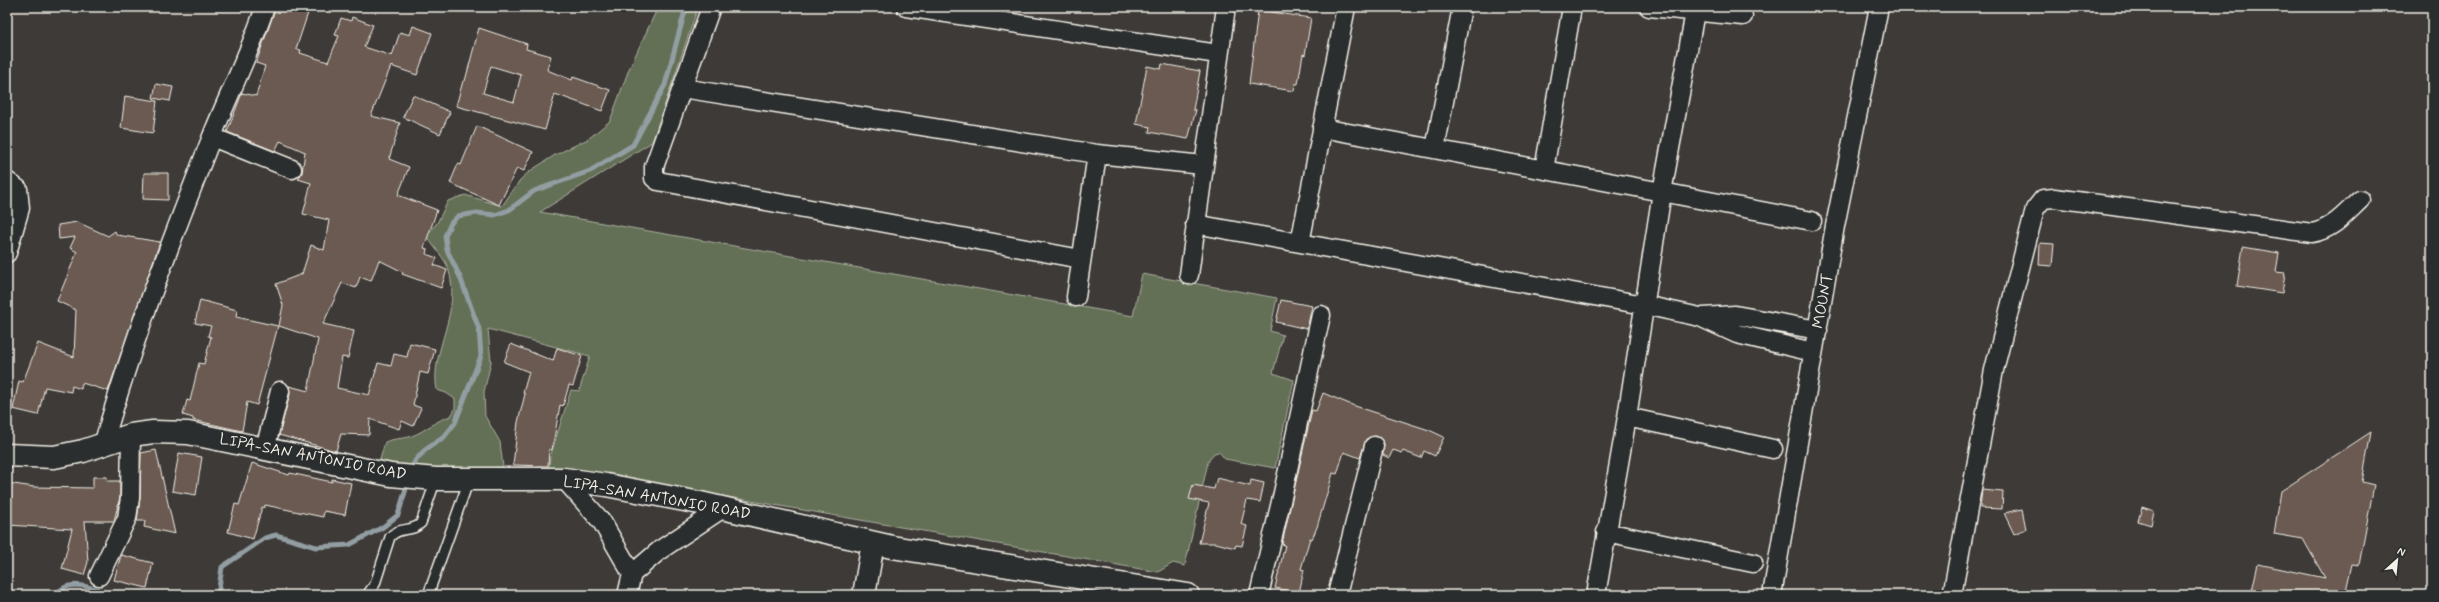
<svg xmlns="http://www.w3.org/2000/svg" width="2439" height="602" viewBox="0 0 2439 602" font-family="Mynerve,sans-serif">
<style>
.green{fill:#646f56;stroke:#acb09f}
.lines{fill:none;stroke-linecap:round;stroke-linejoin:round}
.stream{stroke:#929ea2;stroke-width:5}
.building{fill:#6a5a51;stroke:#f4f1e8;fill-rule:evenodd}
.lane-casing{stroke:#f4f1e8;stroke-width:12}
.street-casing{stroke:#f4f1e8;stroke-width:21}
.secondary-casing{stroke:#f4f1e8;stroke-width:25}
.lane{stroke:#2a2d2e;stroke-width:9}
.street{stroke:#2a2d2e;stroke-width:18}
.secondary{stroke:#2a2d2e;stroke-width:22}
.labels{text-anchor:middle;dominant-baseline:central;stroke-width:3.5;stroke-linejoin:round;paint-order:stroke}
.street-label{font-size:16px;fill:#f4f1e8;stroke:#2a2d2e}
</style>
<rect width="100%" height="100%" fill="#3d3a38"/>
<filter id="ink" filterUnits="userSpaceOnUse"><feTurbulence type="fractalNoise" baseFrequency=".025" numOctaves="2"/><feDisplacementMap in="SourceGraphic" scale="8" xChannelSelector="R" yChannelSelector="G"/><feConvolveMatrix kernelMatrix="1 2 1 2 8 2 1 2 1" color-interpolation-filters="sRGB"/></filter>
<g filter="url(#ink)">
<path class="green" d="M 658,7 L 698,7 L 652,142 L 540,212 L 1133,316 L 1142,274 L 1277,298 L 1270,331 L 1283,335 L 1273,373 L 1294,380 L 1275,468 L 1225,459 L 1219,452 L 1214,453 L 1208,462 L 1185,566 L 1173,563 L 1158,572 L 631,480 L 552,471 L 549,466 L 550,457 L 571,390 L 579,391 L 590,356 L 488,329 L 491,362 L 484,392 L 485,416 L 500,442 L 503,467 L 437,471 L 379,463 L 385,442 C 394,438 404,439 412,436 C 427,430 436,420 451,416 L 455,409 L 455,399 L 446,393 L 437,390 C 429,352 463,312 448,268 C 446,260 431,244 426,235 L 437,223 L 448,201 L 465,195 L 502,206 L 520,180 L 530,171 L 555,155 L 588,139 L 610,121 L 629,69 Z"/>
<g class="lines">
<path class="stream" d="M 410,472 L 415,461 L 425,450 L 444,437 L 455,423 L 481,356 L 479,329 L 460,277 L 447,250 L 445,236 L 451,223 L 458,216 L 477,213 L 495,215 L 509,210 L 534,191 L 590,171 L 633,145 L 665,85 L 686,7
M 56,595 C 67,577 95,588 111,595
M 218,595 L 222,567 L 265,538 L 276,535 L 316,547 L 349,545 L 383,527 L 398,515 L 408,482"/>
</g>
<path class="building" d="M 276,7 L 310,7 L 296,49 L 301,50 L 300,53 L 328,62 L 339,36 L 335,35 L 341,18 L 351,21 L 352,17 L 373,25 L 364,47 L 392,56 L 400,32 L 410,35 L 413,26 L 432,33 L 417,75 L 391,66 L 371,116 L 400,123 L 389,159 L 409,167 L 398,195 L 437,210 L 424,248 L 427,249 L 426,254 L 437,258 L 434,265 L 447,270 L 441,288 L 402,274 L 403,272 L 379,260 L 371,281 L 360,277 L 356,288 L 342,283 L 323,324 L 354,331 L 348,358 L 342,357 L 337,388 L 369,395 L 378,363 L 391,366 L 394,354 L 407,357 L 410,343 L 435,349 L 428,374 L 420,372 L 413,405 L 421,408 L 413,426 L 402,421 L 399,429 L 370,419 L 369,435 L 341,434 L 336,451 L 279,435 L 290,394 L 289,386 L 308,391 L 318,339 L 279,326 L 283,305 L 276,284 L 302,274 L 311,245 L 324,250 L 329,220 L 303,214 L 311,183 L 298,179 L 302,173 L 305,152 L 280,141 L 275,151 L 227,132 L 242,93 L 256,96 L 265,66 L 256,63 Z
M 1258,10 L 1311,18 L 1305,55 L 1303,54 L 1298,84 L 1295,84 L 1294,91 L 1249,84 Z
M 479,28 L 527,44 L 526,49 L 551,56 L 547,70 L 572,80 L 573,77 L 610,90 L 602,111 L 555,94 L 545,130 L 456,106 L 463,81 L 465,81 ZM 491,66 L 521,75 L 514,102 L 483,93 Z
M 1162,64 L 1200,71 L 1193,110 L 1196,110 L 1188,139 L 1149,132 L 1150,127 L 1136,124 L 1147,66 L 1161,69 Z
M 156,84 L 173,87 L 170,101 L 153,98 Z
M 413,95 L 450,112 L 440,134 L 403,117 Z
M 125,96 L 157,101 L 153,133 L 121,128 Z
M 477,126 L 533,152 L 524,171 L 517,168 L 499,205 L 450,183 L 458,164 L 461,165 Z
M 144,173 L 168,173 L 168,200 L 143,199 Z
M 77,222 L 108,236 L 115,231 L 117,235 L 160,242 L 108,391 L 82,383 L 81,389 L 72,386 L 71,392 L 45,387 L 38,415 L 13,409 L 19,381 L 23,382 L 38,343 L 74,357 L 76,310 L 57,301 L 77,252 L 70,248 L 75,237 L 59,239 L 58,225 Z
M 2040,243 L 2054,244 L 2052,266 L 2039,265 Z
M 2243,247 L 2279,253 L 2276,272 L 2285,273 L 2282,293 L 2237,286 Z
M 200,300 L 237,310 L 236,317 L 278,326 L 257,405 L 247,402 L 242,431 L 193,420 L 193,418 L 183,415 L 187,400 L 190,401 L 199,363 L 204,364 L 211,337 L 208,336 L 211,326 L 195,323 Z
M 1281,300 L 1312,306 L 1307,329 L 1276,322 Z
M 511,344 L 553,361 L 557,348 L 582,356 L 573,386 L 569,385 L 563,406 L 560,405 L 552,450 L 549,449 L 548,466 L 513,465 L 518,422 L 525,394 L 523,393 L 529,372 L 504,362 Z
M 1323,393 L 1352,405 L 1429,430 L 1444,437 L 1435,456 L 1424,451 L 1421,458 L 1403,451 L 1402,453 L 1393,450 L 1389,458 L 1383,455 L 1384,443 L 1376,436 L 1366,439 L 1360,458 L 1344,452 L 1337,474 L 1333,473 L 1317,527 L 1312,539 L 1310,538 L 1301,569 L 1304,570 L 1299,593 L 1275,588 L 1285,545 L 1282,544 L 1312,410 L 1316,411 Z
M 2371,432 L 2362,482 L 2374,485 L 2359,565 L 2352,564 L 2345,595 L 2251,595 L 2258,564 L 2325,578 L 2303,539 L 2274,534 L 2281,491 Z
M 156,450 L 175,534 L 144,527 L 145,521 L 137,521 L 140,498 L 141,453 Z
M 179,453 L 202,457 L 196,495 L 172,491 Z
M 252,463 L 289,475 L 290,473 L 332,482 L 332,479 L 351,483 L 345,515 L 324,511 L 323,517 L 265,505 L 264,508 L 262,507 L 253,539 L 228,532 L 235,504 L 239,505 Z
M 93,477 L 107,477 L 107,481 L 120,481 L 120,497 L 114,521 L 85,521 L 88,562 L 84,575 L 62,569 L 72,529 L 7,525 L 7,483 L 34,487 L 93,488 Z
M 1217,478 L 1250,486 L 1251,480 L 1264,483 L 1260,502 L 1247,500 L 1241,524 L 1247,526 L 1242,546 L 1236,545 L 1235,548 L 1216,543 L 1199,543 L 1209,503 L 1189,499 L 1193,485 L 1214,489 Z
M 1982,490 L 2003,492 L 2002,509 L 1980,508 Z
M 2142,507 L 2154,511 L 2151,525 L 2138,521 Z
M 2022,509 L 2026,529 L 2014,534 L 2004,513 Z
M 121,555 L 153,563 L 147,588 L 114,580 Z"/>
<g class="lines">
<g class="lane-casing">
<path id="lane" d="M 367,595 L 375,584 L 390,537 C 399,526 412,533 421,523 L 436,479
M 428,595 L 469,480"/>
</g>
<g class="street-casing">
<path id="street" d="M 711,7 L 654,167 L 654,178 L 658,181 L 1081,259
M 906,7 L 1218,54
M 1649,7 L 1743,16
M 682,88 L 1097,154 L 1076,297
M 1322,128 L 1662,192 L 1695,12
M 212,137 L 292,169
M 1435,149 L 1462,7
M 1097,154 L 1203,165
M 1544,170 L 1572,7
M 7,181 L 18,189 L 20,208 L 7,253
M 1195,224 L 1300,243 L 1346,7
M 1300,243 L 1644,305 L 1700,317 L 1737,334 L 1813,352
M 1189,275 L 1226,7
M 1703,317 L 1735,315 L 1818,330
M 1627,417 L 1773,449
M 104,442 C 133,339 172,239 211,139 C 228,95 250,53 265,7
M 265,449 L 280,391
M 564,479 L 602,522 L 632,574
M 1606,532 L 1753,563
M 99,576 L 127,518 L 130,498 L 131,435
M 627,595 L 632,574 L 660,550 L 723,508
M 1259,595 L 1283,493 L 1321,315
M 1337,595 L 1374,446
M 1596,595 L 1627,417 L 1662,192 L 1812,221
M 1772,595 L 1835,226 L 1879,7
M 1952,595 L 1994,370 L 2035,209 L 2043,199 L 2054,198 L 2312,233 C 2333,229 2345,214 2360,200"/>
</g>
<g class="secondary-casing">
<path id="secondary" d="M 7,455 L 54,457 L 83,451 L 131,435 L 153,432 L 188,433 L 391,475 L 436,479 L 564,479 L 606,485 L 700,503 L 892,547 L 1188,595
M 864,595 L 873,543"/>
</g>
<use href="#lane" class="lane"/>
<use href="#street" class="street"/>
<use href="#secondary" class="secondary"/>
</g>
</g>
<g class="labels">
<g class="street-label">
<text transform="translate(1823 301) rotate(-80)">MOUNT</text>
<text transform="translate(313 457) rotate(11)">LIPA-SAN ANTONIO ROAD</text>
<text transform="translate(657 498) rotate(10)">LIPA-SAN ANTONIO ROAD</text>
</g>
</g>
<rect width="2439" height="602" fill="none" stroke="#2a2d2e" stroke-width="24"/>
<rect x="12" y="12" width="2415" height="578" fill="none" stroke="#f4f1e8" stroke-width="1.5" filter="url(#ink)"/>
<g transform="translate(2397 560) rotate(27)" stroke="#2a2d2e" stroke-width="3" paint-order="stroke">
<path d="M0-3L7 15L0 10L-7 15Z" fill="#f4f1e8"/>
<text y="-6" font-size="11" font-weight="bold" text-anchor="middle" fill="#f4f1e8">N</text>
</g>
</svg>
